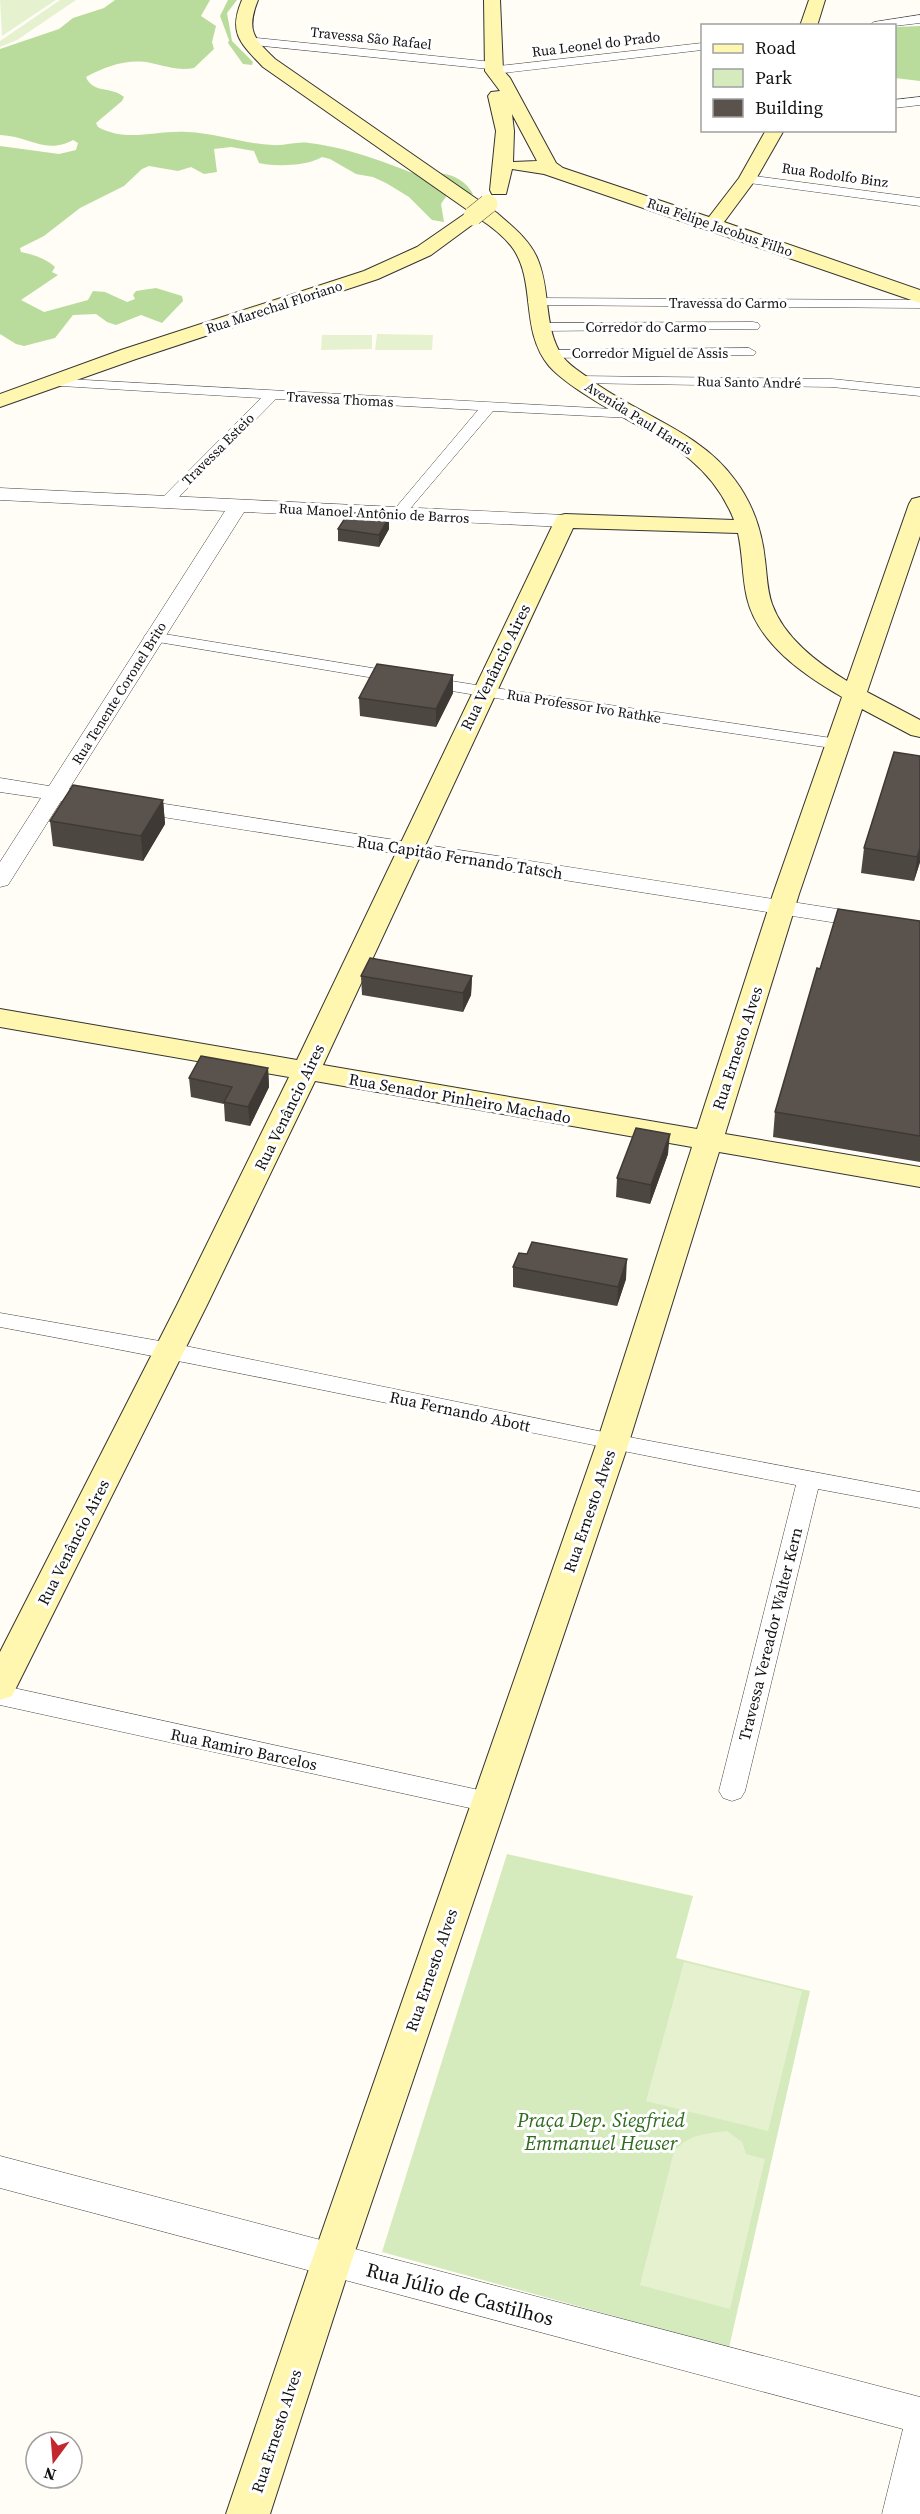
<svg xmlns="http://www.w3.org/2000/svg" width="920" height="2514" viewBox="0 0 920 2514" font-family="'Source Serif 4',serif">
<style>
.green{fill:#d5ebbd}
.forest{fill:#b9dc9c}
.pitch{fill:#e6f2cf}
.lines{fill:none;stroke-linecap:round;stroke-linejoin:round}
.minor-casing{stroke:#444;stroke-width:1}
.tertiary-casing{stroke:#444;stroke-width:1}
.secondary-casing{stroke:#333;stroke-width:2}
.minor{fill:#fff;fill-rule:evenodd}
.tertiary{fill:#fff;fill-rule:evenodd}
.secondary{fill:#fff6b0;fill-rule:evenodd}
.secondary-bridge-casing{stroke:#333;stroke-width:20;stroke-linecap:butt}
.secondary-bridge{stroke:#fff6b0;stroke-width:19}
.wall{fill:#4d4742}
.shaded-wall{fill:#3f3936}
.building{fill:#5a524d;stroke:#3f3936;stroke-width:1.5}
.labels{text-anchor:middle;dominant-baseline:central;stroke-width:6;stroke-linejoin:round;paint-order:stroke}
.far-street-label{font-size:14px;fill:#111;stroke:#fff}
.street-label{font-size:16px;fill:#111;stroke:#fff}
.near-park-label{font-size:20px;font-style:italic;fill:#2f6b1f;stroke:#fff}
.near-street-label{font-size:20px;fill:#111;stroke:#fff}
</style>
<rect width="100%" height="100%" fill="#fffdf5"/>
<path class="green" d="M 507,1854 L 693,1896 L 676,1958 L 810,1991 L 729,2348 L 382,2252 Z"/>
<path class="forest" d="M 115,0 L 210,0 L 201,16 L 216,26 L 212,42 L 214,49 L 194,68 C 178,71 166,66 151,63 C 129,58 106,66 86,77 C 93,94 112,86 124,97 L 122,101 L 96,123 L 98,127 C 128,143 154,130 187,132 C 216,133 244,144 273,145 C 285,146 297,141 309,143 C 352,148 391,165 431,180 L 440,173 C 454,175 466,181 473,194 L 464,196 L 449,192 L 441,204 L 444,222 L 432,220 L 409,197 L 386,183 L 373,177 L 356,174 L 330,159 L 322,157 C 307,166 276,167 259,163 L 254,151 L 231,147 L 214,149 L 217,172 L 204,174 L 191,167 L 178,171 L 149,166 L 142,169 L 124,186 L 80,208 L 44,236 L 20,248 L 21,252 C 34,255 45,258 55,267 L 52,272 L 58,275 L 21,300 L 44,312 L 88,300 L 93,291 L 105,292 L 127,302 L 135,299 L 133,295 L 136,291 L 156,288 L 182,296 L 183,301 L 162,323 L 141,315 L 116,325 L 107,322 L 96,314 L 73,315 L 55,338 L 24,346 L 16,344 L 0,334 L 0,146 L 59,154 L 76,150 L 78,143 L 73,140 C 45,155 30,136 0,135 L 0,49 L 59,29 L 73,18 L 104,8 Z
M 228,0 L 237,0 L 227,13 L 232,41 L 253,62 L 252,65 L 243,64 L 228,43 L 229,40 L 220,16 Z
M 920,26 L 920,81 L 895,78 L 895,27 Z"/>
<path class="pitch" d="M 0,0 L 56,0 L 2,36 Z
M 60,0 L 76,0 L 17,40 L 0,47 L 0,41 Z
M 377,334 L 433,335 L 432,350 L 375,350 Z
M 322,335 L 372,335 L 372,349 L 321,350 Z
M 684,1962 L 802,1991 L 768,2131 L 646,2101 Z
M 727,2131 L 742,2142 L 746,2154 L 765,2159 L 730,2309 L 640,2285 L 674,2151 C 690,2134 705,2134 727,2131 Z"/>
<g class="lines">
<g class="minor-casing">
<path id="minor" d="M 920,15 L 920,23 L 894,26 L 868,26 L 874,22 Z
M 247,37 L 493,62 L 499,66 L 702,43 L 702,50 L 494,74 L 490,73 L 489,69 L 243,44 L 241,41 Z
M 920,97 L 920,105 L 894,108 L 894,100 Z
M 747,175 L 920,198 L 920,206 L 742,182 L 741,179 L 742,176 Z
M 535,298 L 920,300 L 920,308 L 530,305 L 528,302 L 530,299 Z
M 753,322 L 758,323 L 760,326 L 758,329 L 540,331 L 533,327 L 540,323 Z
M 749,348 L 756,352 L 754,355 L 551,358 L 544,354 L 551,350 Z
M 578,376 L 832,379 L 920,388 L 920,396 L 832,387 L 573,383 L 571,380 L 573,377 Z
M 49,378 L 631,410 L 638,414 L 631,418 L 493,411 L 403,517 L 393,517 L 390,514 L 393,511 L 478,410 L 276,399 L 171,505 L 166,507 L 158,502 L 161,499 L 261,398 L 44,385 L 42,382 L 44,379 Z
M 152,632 L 482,686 L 838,739 L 844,740 L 847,744 L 844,748 L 838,749 L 482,696 L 146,640 L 144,637 L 146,634 Z
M 0,1313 L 171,1343 L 613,1434 L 920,1492 L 920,1508 L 818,1489 L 745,1791 L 741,1798 L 732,1801 L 723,1798 L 719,1791 L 796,1485 C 530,1434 266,1376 0,1327 Z
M 0,1685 L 488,1792 L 497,1795 L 501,1802 L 497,1809 L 488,1812 L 0,1705 Z"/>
</g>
<g class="tertiary-casing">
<path id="tertiary" d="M 0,488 L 565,515 L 572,517 L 575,521 L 572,525 L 565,527 L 244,512 L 69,789 L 920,922 L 920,936 L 61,801 L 8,885 L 0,887 L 0,862 L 41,798 L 0,792 L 0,778 L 49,786 L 225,511 L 0,500 Z
M 0,2156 L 920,2397 L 920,2514 L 882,2514 L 903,2429 L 0,2188 Z"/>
</g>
<g class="secondary-casing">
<path id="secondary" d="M 242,0 L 258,0 C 246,30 253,38 275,59 L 497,213 C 513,227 530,240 538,260 C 551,291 543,329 563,357 C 570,366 582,373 591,380 C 638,415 700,431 735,480 C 753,504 762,531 765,560 C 767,575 767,590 772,604 C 784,638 818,663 847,681 L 909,504 L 912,499 L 920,497 L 920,536 L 867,692 L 920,720 L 920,737 L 911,735 L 862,709 L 799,894 L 725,1134 L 920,1167 L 920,1187 L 719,1152 L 629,1442 L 352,2260 L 270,2514 L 226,2514 L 312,2260 L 597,1442 L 692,1147 L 315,1081 L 207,1305 L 17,1686 L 12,1696 L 0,1700 L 0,1652 L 177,1305 L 289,1077 L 0,1027 L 0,1009 L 297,1060 L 557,516 L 565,514 L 734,520 C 707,451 646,434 589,397 C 575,388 560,378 549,366 C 520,331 536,284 514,250 C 506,238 492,227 480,219 L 431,255 L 378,279 L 136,359 L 0,407 L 0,394 L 121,350 L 364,271 L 417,247 L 469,211 L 263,67 C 240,43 228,33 242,0 ZM 573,528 L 738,533 C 743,555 742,577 747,598 C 758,644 804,675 842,697 L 773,894 L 697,1129 L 323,1065 Z
M 484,0 L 500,0 L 503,70 L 510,78 L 556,163 L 563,168 L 709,217 L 739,178 L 766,130 L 784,130 L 756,179 L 724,222 L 920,290 L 920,303 L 544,174 L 512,169 L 506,194 L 492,194 L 490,190 L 496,131 L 488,96 L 491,92 L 500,91 L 485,71 ZM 512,114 L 537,161 L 513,162 L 514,131 Z
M 809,0 L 825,0 L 817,26 L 800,26 Z"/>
</g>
<use href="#minor" class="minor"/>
<use href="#tertiary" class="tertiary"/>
<use href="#secondary" class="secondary"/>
<g class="secondary-bridge-casing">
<path id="secondary-bridge" d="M 473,216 L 488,204"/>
</g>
<use href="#secondary-bridge" class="secondary-bridge"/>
</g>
<path class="wall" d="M 338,529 L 389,529 L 379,547 L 338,541 Z
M 453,693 L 436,727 L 360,716 L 359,698 Z
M 894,752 L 920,862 L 914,881 L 861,873 L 864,848 Z
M 163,800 L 165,824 L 143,861 L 53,846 L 50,821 Z
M 920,921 L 920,1162 L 773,1137 L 775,1112 L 820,969 Z
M 361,976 L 472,976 L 471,995 L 463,1012 L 362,995 Z
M 268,1068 L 269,1087 L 250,1126 L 225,1121 L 224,1104 L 191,1097 L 189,1078 Z
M 668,1154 L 650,1204 L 616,1197 L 617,1178 Z
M 513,1267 L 626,1279 L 617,1306 L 513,1287 Z"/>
<path class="shaded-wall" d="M 389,517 L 389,529 L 379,547 L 379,535 Z
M 453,675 L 453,693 L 436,727 L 436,709 Z
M 163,800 L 165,824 L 143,861 L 141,836 Z
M 920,848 L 920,862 L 914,881 L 917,857 Z
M 472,976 L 471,995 L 463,1012 L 463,993 Z
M 268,1068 L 269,1087 L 250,1126 L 248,1107 Z
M 670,1134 L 668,1154 L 650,1204 L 651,1185 Z
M 627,1259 L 626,1279 L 617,1306 L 618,1287 Z"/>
<path class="building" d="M 349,512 L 389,517 L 379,535 L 338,529 Z
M 377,664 L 453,675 L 436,709 L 359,698 Z
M 894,752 L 920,756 L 920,848 L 917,857 L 864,848 Z
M 73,785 L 163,800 L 141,836 L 50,821 Z
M 838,909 L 920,921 L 920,1136 L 775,1112 L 817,968 L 820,969 Z
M 370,958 L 472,976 L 463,993 L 361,976 Z
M 201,1056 L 268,1068 L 248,1107 L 224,1102 L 232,1087 L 189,1078 Z
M 636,1128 L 670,1134 L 651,1185 L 617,1178 Z
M 532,1242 L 627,1259 L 618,1287 L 513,1267 L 519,1253 L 527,1254 Z"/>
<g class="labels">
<g class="far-street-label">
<text transform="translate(371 38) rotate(6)">Travessa São Rafael</text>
<text transform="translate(596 44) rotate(-7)">Rua Leonel do Prado</text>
<text transform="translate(835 175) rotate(8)">Rua Rodolfo Binz</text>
<text transform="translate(720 227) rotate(19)">Rua Felipe Jacobus Filho</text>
<text x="728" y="303">Travessa do Carmo</text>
<text transform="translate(274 307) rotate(-18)">Rua Marechal Floriano</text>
<text x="646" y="327">Corredor do Carmo</text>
<text x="650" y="353">Corredor Miguel de Assis</text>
<text transform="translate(749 382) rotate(1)">Rua Santo André</text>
<text transform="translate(340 399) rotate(3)">Travessa Thomas</text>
<text transform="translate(639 418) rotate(32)">Avenida Paul Harris</text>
<text transform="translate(218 449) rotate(-45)">Travessa Esteio</text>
<text transform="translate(374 513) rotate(3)">Rua Manoel Antônio de Barros</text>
<text transform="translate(119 693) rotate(-58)">Rua Tenente Coronel Brito</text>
<text transform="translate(584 706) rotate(9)">Rua Professor Ivo Rathke</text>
</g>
<g class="street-label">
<text transform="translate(495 667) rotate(-64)">Rua Venâncio Aires</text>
<text transform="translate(460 857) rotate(9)">Rua Capitão Fernando Tatsch</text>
<text transform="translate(737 1048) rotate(-72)">Rua Ernesto Alves</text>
<text transform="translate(460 1098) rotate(10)">Rua Senador Pinheiro Machado</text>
<text transform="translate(289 1107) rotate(-64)">Rua Venâncio Aires</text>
<text transform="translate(460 1411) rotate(12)">Rua Fernando Abott</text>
<text transform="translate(589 1511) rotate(-71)">Rua Ernesto Alves</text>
<text transform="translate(73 1542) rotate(-63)">Rua Venâncio Aires</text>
<text transform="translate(770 1634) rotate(-76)">Travessa Vereador Walter Kern</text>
<text transform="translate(244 1749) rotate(12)">Rua Ramiro Barcelos</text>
<text transform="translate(431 1970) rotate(-71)">Rua Ernesto Alves</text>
<text transform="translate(276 2431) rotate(-72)">Rua Ernesto Alves</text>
</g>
<g class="near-park-label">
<text x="601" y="2120">Praça Dep. Siegfried<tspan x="601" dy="23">Emmanuel Heuser</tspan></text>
</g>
<g class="near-street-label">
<text transform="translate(460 2294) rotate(15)">Rua Júlio de Castilhos</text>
</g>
</g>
<rect x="701" y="24" width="195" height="108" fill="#ffffff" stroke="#a0a0a0" stroke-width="1.5"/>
<rect x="713" y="44" width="30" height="9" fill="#fff6b0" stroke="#a0a0a0" stroke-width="1.5"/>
<text x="755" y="54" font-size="18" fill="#111111">Road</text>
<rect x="713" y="69" width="30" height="18" fill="#d5ebbd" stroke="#a0a0a0" stroke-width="1.5"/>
<text x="755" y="84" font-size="18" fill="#111111">Park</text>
<rect x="713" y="99" width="30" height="18" fill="#5a524d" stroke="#a0a0a0" stroke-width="1.5"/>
<text x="755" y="114" font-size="18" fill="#111111">Building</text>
<g transform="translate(54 2460) rotate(196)"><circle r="28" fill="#ffffff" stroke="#a0a0a0" stroke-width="1.5"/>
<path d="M0-4.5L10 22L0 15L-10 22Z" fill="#c4262e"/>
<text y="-9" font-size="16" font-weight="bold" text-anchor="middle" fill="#111111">N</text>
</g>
</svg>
